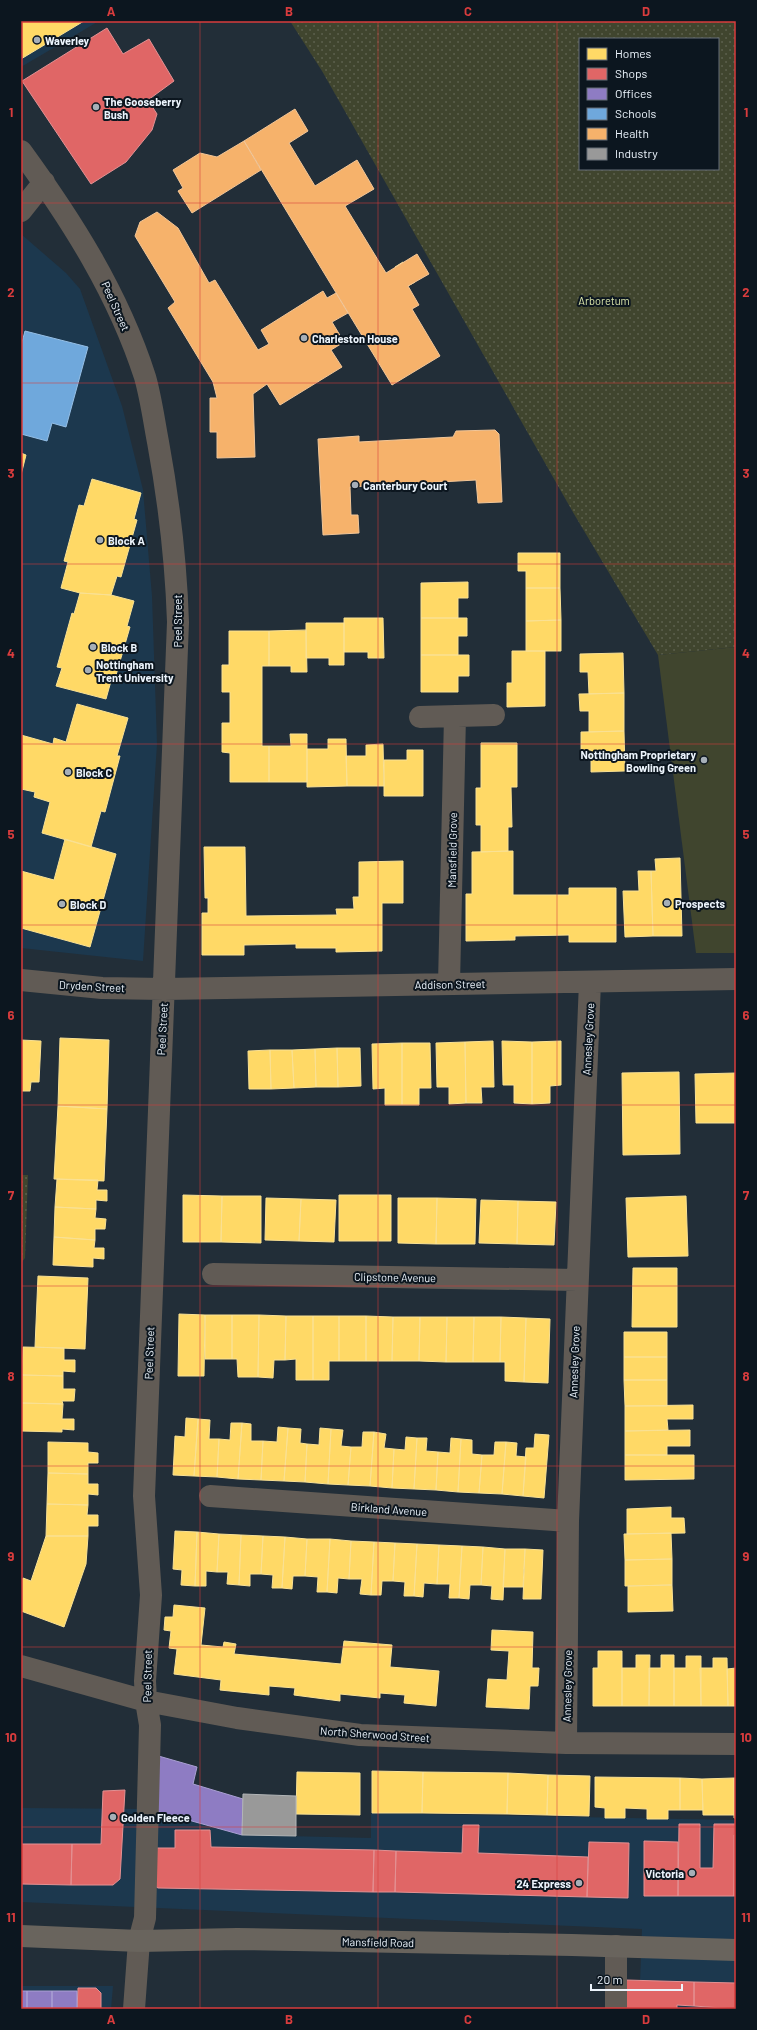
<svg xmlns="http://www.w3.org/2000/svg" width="757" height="2030" viewBox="0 0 757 2030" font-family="Barlow,sans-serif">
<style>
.built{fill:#1c384e}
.grass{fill:#40452e}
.park{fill:url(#park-dots);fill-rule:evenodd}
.homes{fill:#ffd966;stroke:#fae193}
.shops{fill:#e06666;stroke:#e49193}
.offices{fill:#8e7cc3;stroke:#aaa0d4}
.schools{fill:#6fa8dc;stroke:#95bfe6}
.health{fill:#f6b26b;stroke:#f3c697}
.industry{fill:#999;stroke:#b2b5b7}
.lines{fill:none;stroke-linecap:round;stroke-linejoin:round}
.minor{stroke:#615b55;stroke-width:22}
.primary{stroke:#69645d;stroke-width:22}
.grid{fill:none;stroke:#d83c3d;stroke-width:1;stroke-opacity:0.55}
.poi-dot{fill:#a6afb8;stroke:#0c161f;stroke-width:1.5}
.labels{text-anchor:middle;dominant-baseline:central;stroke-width:4;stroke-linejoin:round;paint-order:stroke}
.poi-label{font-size:11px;font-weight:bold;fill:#edf5fd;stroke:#0c161f;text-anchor:start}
.park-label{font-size:11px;fill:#dbe5aa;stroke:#0c161f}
.street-label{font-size:11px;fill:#edf5fd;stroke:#0c161f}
.neatline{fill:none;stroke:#d83c3d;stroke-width:1.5}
.grid-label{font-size:13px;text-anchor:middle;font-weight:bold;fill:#d83c3d}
</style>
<defs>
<pattern id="park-dots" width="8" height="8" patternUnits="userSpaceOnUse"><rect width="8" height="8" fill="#40452e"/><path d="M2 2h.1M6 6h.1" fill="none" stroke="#5c604d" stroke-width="1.8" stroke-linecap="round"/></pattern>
</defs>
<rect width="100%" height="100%" fill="#222e38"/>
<path class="built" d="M 21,21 L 99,21 L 21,67 Z
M 21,234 L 66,273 L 80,289 L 122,406 L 143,490 L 152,596 L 157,744 L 143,961 L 21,948 Z
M 21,1808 L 149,1809 L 242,1835 L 371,1838 L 371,1813 L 736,1820 L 736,2009 L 639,2009 L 642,1929 L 21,1902 Z
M 21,1986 L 113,1986 L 111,2009 L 21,2009 Z"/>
<path class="grass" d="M 736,647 L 736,953 L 696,953 L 658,655 Z"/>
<path class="park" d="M 290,21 L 736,21 L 736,647 L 658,655 L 574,514 L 322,71 ZM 580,39 L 718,39 L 718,169 L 580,169 Z
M 21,1175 L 28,1175 L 25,1258 L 21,1263 Z"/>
<path class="homes" d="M 21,21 L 84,21 L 21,59 Z
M 403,262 L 415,282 L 408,286 L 395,267 Z
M 21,453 L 26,455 L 21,475 Z
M 92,479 L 141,493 L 134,519 L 137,520 L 121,577 L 117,576 L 111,595 L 80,593 L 61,588 L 68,562 L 64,561 L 79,505 L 84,506 Z
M 518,553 L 560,553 L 560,588 L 526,588 L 526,571 L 518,571 Z
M 468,582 L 468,598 L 458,598 L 458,618 L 421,618 L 421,583 Z
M 526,588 L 560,588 L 561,620 L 526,621 Z
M 80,593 L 111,595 L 134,601 L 127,626 L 130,627 L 114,682 L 111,681 L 106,699 L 56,686 L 62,668 L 57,667 L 72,613 L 74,614 Z
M 344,618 L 383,618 L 384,658 L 368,658 L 368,652 L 344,652 Z
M 421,618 L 467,618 L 467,636 L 458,636 L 458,655 L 421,655 Z
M 561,620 L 561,651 L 526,651 L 526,621 Z
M 306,623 L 344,623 L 344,665 L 329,665 L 329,658 L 306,658 Z
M 306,630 L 307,672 L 291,672 L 291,666 L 269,666 L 269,631 Z
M 229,631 L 269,631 L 269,666 L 262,666 L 262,746 L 269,746 L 269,782 L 230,782 L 230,753 L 222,752 L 222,723 L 230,723 L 230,692 L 222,692 L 222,665 L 229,665 Z
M 512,651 L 545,651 L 545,706 L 507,707 L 507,683 L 512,683 Z
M 623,653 L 624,693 L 589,694 L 588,672 L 580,672 L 580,654 Z
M 421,655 L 469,655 L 469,676 L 458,676 L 458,692 L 421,692 Z
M 624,693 L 624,731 L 589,732 L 589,711 L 580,711 L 579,694 Z
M 77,704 L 128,718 L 117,756 L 120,756 L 105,812 L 101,811 L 91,847 L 42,833 L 50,802 L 34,797 L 35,792 L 21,789 L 21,735 L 53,744 L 54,738 L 66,742 Z
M 624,731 L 625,771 L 591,772 L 591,750 L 581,750 L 581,732 Z
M 290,734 L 307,734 L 307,782 L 269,782 L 269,746 L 291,746 Z
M 328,739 L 346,739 L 347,786 L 307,787 L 307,749 L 328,749 Z
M 481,743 L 517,743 L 517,787 L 511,787 L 512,827 L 508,827 L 508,851 L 481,852 L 481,825 L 476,825 L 476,788 L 481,788 Z
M 383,744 L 384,786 L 347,786 L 346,756 L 366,756 L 366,745 Z
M 407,750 L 423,750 L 423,796 L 384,796 L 384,760 L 407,760 Z
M 65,839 L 116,854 L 90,947 L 21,928 L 21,871 L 54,880 Z
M 204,847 L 245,847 L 246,916 L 337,915 L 336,909 L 354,909 L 353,897 L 359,897 L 359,862 L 403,861 L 403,903 L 382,903 L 382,951 L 336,952 L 336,948 L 296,948 L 296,944 L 244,945 L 244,955 L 202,955 L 202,913 L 208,913 L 208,898 L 205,898 Z
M 513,851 L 513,895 L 569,895 L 569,888 L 616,888 L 616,942 L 569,942 L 569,935 L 515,936 L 515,940 L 466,941 L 466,894 L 472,894 L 472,852 Z
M 680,858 L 682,936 L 653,936 L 651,871 L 656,871 L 655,859 Z
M 638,871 L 651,871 L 653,936 L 625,937 L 623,891 L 639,891 Z
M 60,1038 L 109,1040 L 107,1109 L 58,1106 Z
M 21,1040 L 41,1041 L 39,1082 L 31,1082 L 30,1091 L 21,1091 Z
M 493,1041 L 494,1087 L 481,1087 L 482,1103 L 466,1103 L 465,1042 Z
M 502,1041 L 532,1042 L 532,1104 L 514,1103 L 514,1085 L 503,1085 Z
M 561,1041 L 561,1085 L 550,1086 L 550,1103 L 532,1104 L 532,1042 Z
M 465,1042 L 466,1103 L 449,1104 L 449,1087 L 437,1087 L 436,1043 Z
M 402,1043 L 402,1105 L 385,1105 L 385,1088 L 373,1089 L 372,1044 Z
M 402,1043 L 430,1043 L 431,1088 L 419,1088 L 419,1105 L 402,1105 Z
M 337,1048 L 338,1087 L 316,1087 L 315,1049 Z
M 337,1048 L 360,1048 L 361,1086 L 338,1087 Z
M 315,1049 L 316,1087 L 294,1088 L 292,1050 Z
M 270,1050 L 271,1089 L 249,1089 L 248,1051 Z
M 270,1050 L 292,1050 L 294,1088 L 271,1089 Z
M 679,1072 L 680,1154 L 623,1155 L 622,1073 Z
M 736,1073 L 736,1123 L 696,1123 L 695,1074 Z
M 58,1106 L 107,1109 L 104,1181 L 54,1179 Z
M 57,1179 L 98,1180 L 97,1190 L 107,1190 L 107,1201 L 96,1200 L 96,1209 L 55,1207 Z
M 183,1195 L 222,1196 L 221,1242 L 183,1242 Z
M 339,1195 L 391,1195 L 391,1241 L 339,1241 Z
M 222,1196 L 261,1196 L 261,1243 L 221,1242 Z
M 686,1196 L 688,1256 L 628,1257 L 626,1198 Z
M 266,1198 L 301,1199 L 299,1241 L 265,1240 Z
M 398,1198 L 437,1198 L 436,1244 L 398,1243 Z
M 437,1198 L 476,1199 L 475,1244 L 436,1244 Z
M 301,1199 L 336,1200 L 334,1242 L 299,1241 Z
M 481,1200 L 518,1201 L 517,1244 L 479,1243 Z
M 518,1201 L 556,1202 L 554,1245 L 517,1244 Z
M 55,1207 L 96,1209 L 95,1218 L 106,1219 L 105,1229 L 95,1229 L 95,1240 L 54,1237 Z
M 54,1237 L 95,1240 L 94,1248 L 104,1248 L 104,1259 L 93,1258 L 93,1267 L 53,1265 Z
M 633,1268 L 677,1268 L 677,1327 L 632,1327 Z
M 38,1276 L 88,1278 L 85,1349 L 35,1347 Z
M 179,1314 L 205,1315 L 204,1376 L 178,1376 Z
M 205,1315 L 232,1315 L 232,1359 L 205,1359 Z
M 232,1315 L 259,1315 L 258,1377 L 238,1377 L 237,1359 L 232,1359 Z
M 259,1315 L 286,1316 L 285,1360 L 274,1360 L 273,1378 L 258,1377 Z
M 286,1316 L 313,1316 L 313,1380 L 296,1380 L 296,1359 L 285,1360 Z
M 313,1316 L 339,1316 L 339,1361 L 329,1361 L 329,1380 L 313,1380 Z
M 339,1316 L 366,1316 L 366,1361 L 339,1361 Z
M 366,1316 L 393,1317 L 392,1361 L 366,1361 Z
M 393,1317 L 420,1317 L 419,1361 L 392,1361 Z
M 420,1317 L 447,1317 L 446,1362 L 419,1361 Z
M 447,1317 L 474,1317 L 473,1362 L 446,1362 Z
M 474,1317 L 501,1317 L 500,1362 L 473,1362 Z
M 501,1317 L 526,1318 L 524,1382 L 505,1381 L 505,1362 L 500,1362 Z
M 526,1318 L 550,1319 L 548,1383 L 524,1382 Z
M 624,1332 L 667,1332 L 667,1357 L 624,1357 Z
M 23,1347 L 64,1348 L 64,1360 L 75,1360 L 75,1372 L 63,1371 L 63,1376 L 22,1375 Z
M 624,1357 L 667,1357 L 667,1380 L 624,1380 Z
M 22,1375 L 63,1376 L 63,1389 L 75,1389 L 74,1401 L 62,1401 L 63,1404 L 21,1403 Z
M 624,1380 L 667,1380 L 667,1406 L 625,1406 Z
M 21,1403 L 63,1404 L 62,1419 L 74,1419 L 74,1430 L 62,1429 L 62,1432 L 21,1431 Z
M 693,1405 L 693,1419 L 667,1419 L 668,1430 L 625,1431 L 625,1406 Z
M 186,1418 L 198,1419 L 194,1476 L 173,1475 L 175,1436 L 185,1437 Z
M 198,1419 L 210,1420 L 209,1439 L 219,1439 L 217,1477 L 194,1476 Z
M 231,1423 L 242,1423 L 238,1479 L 217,1477 L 219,1439 L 230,1440 Z
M 242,1423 L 251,1424 L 251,1441 L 263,1441 L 261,1480 L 238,1479 Z
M 278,1427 L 288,1428 L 284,1481 L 261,1480 L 263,1441 L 277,1442 Z
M 288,1428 L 301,1429 L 300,1443 L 307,1444 L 305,1482 L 284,1481 Z
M 320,1428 L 331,1429 L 328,1484 L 305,1482 L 307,1444 L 319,1445 Z
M 331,1429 L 343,1430 L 341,1446 L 351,1447 L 348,1485 L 328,1484 Z
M 690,1430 L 690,1446 L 667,1446 L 667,1455 L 625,1455 L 625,1431 Z
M 363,1432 L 374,1432 L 370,1486 L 348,1485 L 351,1447 L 362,1447 Z
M 374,1432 L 386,1434 L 384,1448 L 394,1449 L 392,1488 L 370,1486 Z
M 535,1434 L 549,1435 L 544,1498 L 523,1496 L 526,1448 L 534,1448 Z
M 406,1437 L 417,1438 L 414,1489 L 392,1488 L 394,1449 L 405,1450 Z
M 417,1438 L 427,1438 L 426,1451 L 438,1452 L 436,1490 L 414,1489 Z
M 451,1438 L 461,1439 L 458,1492 L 436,1490 L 438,1452 L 450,1453 Z
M 461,1439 L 472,1440 L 472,1454 L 482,1455 L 479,1493 L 458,1492 Z
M 48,1442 L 88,1443 L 88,1452 L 98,1453 L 98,1463 L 88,1463 L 88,1474 L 48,1473 Z
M 495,1442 L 506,1442 L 502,1494 L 479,1493 L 482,1455 L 494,1455 Z
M 506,1442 L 517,1443 L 516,1456 L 526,1457 L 523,1496 L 502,1494 Z
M 625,1455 L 694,1455 L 694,1479 L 625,1480 Z
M 48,1473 L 88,1474 L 88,1484 L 98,1484 L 98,1495 L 88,1494 L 88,1505 L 47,1504 Z
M 47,1504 L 88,1505 L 87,1515 L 98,1515 L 98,1526 L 88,1526 L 88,1536 L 46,1536 Z
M 671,1507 L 671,1518 L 684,1518 L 685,1533 L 627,1534 L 627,1509 Z
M 175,1531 L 197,1532 L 195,1586 L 181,1585 L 182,1570 L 173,1569 Z
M 197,1532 L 219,1534 L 217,1572 L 206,1571 L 206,1586 L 195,1586 Z
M 671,1533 L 672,1559 L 625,1560 L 624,1534 Z
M 219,1534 L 241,1535 L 239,1585 L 227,1584 L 228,1572 L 217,1572 Z
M 241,1535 L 263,1536 L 261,1574 L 250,1574 L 250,1586 L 239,1585 Z
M 46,1536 L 88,1536 L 86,1564 L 64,1627 L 21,1611 L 21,1583 L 23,1578 L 31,1581 Z
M 263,1536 L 285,1537 L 282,1588 L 272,1588 L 273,1575 L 261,1574 Z
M 285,1537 L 307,1539 L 305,1576 L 293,1576 L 292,1589 L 282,1588 Z
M 307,1539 L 330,1539 L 327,1592 L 317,1592 L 318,1577 L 305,1576 Z
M 330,1539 L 351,1541 L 349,1579 L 338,1578 L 337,1593 L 327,1592 Z
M 351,1541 L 374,1542 L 371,1595 L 360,1594 L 362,1579 L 349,1579 Z
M 374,1542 L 395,1543 L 393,1581 L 382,1581 L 381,1595 L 371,1595 Z
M 395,1543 L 417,1544 L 414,1596 L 404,1596 L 405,1582 L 393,1581 Z
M 417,1544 L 439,1545 L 437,1584 L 424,1583 L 423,1597 L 414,1596 Z
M 439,1545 L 462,1546 L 459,1598 L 449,1598 L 450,1584 L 437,1584 Z
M 462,1546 L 483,1547 L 481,1585 L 470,1585 L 469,1599 L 459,1598 Z
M 483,1547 L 505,1549 L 503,1600 L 491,1599 L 492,1586 L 481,1585 Z
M 505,1549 L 525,1549 L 523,1587 L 503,1587 Z
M 525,1549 L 543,1550 L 541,1599 L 523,1599 Z
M 672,1559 L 672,1585 L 625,1586 L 625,1560 Z
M 672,1585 L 673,1611 L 628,1612 L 628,1586 Z
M 174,1605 L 205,1608 L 201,1645 L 223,1647 L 224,1642 L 236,1644 L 234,1654 L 341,1664 L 344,1641 L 392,1645 L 390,1667 L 439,1671 L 436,1706 L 404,1703 L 405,1695 L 380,1693 L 380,1698 L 340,1694 L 340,1701 L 294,1695 L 295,1688 L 269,1686 L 269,1695 L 220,1690 L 221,1680 L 174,1674 L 177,1649 L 169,1648 L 171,1631 L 164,1630 L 165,1617 L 173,1617 Z
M 492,1630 L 533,1632 L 532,1668 L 539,1668 L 538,1686 L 530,1686 L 529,1709 L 486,1707 L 488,1679 L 507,1680 L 509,1651 L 491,1650 Z
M 598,1651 L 622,1651 L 622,1706 L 593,1706 L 593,1668 L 598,1668 Z
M 636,1655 L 650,1655 L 649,1706 L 622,1706 L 622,1668 L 636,1668 Z
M 661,1655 L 674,1655 L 674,1706 L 649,1706 L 649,1668 L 661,1668 Z
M 686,1656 L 701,1656 L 701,1706 L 674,1706 L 674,1668 L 686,1668 Z
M 713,1658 L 727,1658 L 728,1706 L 701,1706 L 700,1668 L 713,1668 Z
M 736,1668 L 736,1706 L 728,1706 L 727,1669 Z
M 372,1771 L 423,1772 L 422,1813 L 372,1813 Z
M 297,1772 L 360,1773 L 360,1815 L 296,1814 Z
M 423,1772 L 508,1773 L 507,1814 L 422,1813 Z
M 508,1773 L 548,1775 L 547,1815 L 507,1814 Z
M 548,1775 L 590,1776 L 589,1816 L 547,1815 Z
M 595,1777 L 680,1778 L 680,1810 L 668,1810 L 668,1819 L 647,1819 L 647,1809 L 625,1808 L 625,1818 L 605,1818 L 605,1808 L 595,1807 Z
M 680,1778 L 702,1779 L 703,1810 L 680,1810 Z
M 734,1778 L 735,1815 L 703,1815 L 702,1779 Z
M 734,1778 L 736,1778 L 736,1818 L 734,1818 Z"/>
<path class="shops" d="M 107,28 L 123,54 L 149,39 L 174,81 L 148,100 L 157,114 L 152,130 L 126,162 L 91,184 L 22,81 Z
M 125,1790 L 120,1879 L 113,1885 L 71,1885 L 72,1844 L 101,1844 L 103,1791 Z
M 679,1824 L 700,1824 L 700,1868 L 713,1868 L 714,1824 L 735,1824 L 734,1896 L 678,1896 Z
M 463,1825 L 479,1825 L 478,1853 L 588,1857 L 587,1897 L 395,1892 L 396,1851 L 462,1853 Z
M 175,1830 L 210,1830 L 211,1847 L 374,1850 L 373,1892 L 158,1888 L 153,1885 L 151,1848 L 175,1848 Z
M 734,1835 L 736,1835 L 736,1896 L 734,1896 Z
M 644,1841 L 678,1842 L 678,1896 L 644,1896 Z
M 589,1842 L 629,1843 L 628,1898 L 587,1897 Z
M 21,1844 L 72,1844 L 71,1885 L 21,1884 Z
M 374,1850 L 396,1851 L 395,1892 L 373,1892 Z
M 626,1980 L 694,1982 L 694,2006 L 677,2005 L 677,2009 L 626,2009 Z
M 694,1982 L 736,1983 L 736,2009 L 694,2006 Z
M 78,1988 L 96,1988 L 101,1993 L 101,2009 L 77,2009 Z"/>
<path class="offices" d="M 155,1755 L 197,1767 L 193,1784 L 243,1799 L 242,1835 L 156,1811 Z
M 21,1991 L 27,1991 L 27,2009 L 21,2009 Z
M 27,1991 L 52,1991 L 52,2009 L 27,2009 Z
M 52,1991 L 77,1991 L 77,2009 L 52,2009 Z"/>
<path class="schools" d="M 25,331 L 88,347 L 66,427 L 52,423 L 47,441 L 21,434 L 21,346 Z"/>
<path class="health" d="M 295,109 L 308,131 L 289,143 L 315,186 L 357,160 L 374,189 L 345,206 L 386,273 L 417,254 L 429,274 L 408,286 L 419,305 L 412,309 L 440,356 L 392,385 L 244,141 Z
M 244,141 L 261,170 L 192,213 L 178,191 L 183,188 L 173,170 L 200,153 L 217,157 Z
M 157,212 L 178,228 L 209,283 L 215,280 L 258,350 L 269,344 L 261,330 L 323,291 L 327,298 L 336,293 L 348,313 L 332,322 L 344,342 L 331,350 L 342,367 L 280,405 L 267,384 L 253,394 L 255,457 L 217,458 L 217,432 L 210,432 L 210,398 L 217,398 L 213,382 L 168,308 L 175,302 L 135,236 L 140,222 Z
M 495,430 L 499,434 L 502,502 L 478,503 L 476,480 L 350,487 L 351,515 L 358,515 L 359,533 L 323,535 L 318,439 L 359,436 L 359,442 L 453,437 L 456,431 Z"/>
<path class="industry" d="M 243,1794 L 296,1796 L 296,1836 L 242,1835 Z"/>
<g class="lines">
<path class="minor" d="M 21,151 C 72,221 118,293 145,377 C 151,398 154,421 158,442 C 169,502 176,562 178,622 L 144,1496 L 151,1595 L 145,1681 L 146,1701 L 150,1725 L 145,1918 L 139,1941 L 134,2009
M 21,211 L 44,182
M 420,717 L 494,715
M 21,980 L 102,988 L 164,989 L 736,979
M 449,984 L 455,716
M 213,1274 L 577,1280
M 210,1496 L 568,1521
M 21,1666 L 146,1701 L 237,1718 L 360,1735 L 566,1743 L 736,1744
M 566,1743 L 568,1521 L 590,982
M 616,2009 L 616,1946"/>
<path class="primary" d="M 21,1936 L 139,1941 L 237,1939 L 572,1945 L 736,1950"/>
</g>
<path class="grid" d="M 200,21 L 200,2009M 378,21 L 378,2009M 557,21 L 557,2009M 21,203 L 736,203M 21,383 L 736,383M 21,564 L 736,564M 21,744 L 736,744M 21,925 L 736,925M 21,1105 L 736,1105M 21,1286 L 736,1286M 21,1466 L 736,1466M 21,1647 L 736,1647M 21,1827 L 736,1827"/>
<g class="poi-dot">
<circle cx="37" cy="40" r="4"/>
<circle cx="96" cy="107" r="4"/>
<circle cx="304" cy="338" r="4"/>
<circle cx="355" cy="485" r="4"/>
<circle cx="100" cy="540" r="4"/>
<circle cx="93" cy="647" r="4"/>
<circle cx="88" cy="670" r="4"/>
<circle cx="704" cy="760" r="4"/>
<circle cx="68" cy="772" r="4"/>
<circle cx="667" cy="903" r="4"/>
<circle cx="62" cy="904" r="4"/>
<circle cx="113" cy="1817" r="4"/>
<circle cx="692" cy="1873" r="4"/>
<circle cx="579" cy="1883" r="4"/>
</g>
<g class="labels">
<g class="poi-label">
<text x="45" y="40">Waverley</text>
<text x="104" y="101">The Gooseberry<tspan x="104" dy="13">Bush</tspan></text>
<text x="312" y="338">Charleston House</text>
<text x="363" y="485">Canterbury Court</text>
<text x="108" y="540">Block A</text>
<text x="101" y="647">Block B</text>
<text x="96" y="664">Nottingham<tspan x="96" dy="13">Trent University</tspan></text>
<text x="696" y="754" text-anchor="end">Nottingham Proprietary<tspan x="696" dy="13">Bowling Green</tspan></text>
<text x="76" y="772">Block C</text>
<text x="675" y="903">Prospects</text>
<text x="70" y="904">Block D</text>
<text x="121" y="1817">Golden Fleece</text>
<text x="684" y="1873" text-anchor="end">Victoria</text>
<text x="571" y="1883" text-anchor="end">24 Express</text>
</g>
<g class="park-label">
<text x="604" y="300">Arboretum</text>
</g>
<g class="street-label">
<text transform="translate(116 306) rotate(66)">Peel Street</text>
<text transform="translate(177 621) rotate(-90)">Peel Street</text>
<text transform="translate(452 850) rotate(-89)">Mansfield Grove</text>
<text transform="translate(450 984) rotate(-1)">Addison Street</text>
<text transform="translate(92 986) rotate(3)">Dryden Street</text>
<text transform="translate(162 1029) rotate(-87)">Peel Street</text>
<text transform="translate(588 1039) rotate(-87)">Annesley Grove</text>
<text transform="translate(395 1277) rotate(1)">Clipstone Avenue</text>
<text transform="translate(149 1353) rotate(-88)">Peel Street</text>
<text transform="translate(574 1362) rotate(-88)">Annesley Grove</text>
<text transform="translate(389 1509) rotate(4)">Birkland Avenue</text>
<text transform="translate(147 1676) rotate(-89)">Peel Street</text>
<text transform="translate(567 1686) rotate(-89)">Annesley Grove</text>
<text transform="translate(375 1734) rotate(4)">North Sherwood Street</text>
<text transform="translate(378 1942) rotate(1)">Mansfield Road</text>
</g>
</g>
<rect width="757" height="2030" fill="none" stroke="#0c161f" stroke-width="44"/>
<rect x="579" y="38" width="140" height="132" fill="#0c161f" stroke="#666f78"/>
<rect x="587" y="48" width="20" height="12" fill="#ffd966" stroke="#666f78"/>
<text x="615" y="58" font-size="12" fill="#edf5fd">Homes</text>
<rect x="587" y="68" width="20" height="12" fill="#e06666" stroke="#666f78"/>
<text x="615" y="78" font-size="12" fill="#edf5fd">Shops</text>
<rect x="587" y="88" width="20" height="12" fill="#8e7cc3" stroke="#666f78"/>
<text x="615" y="98" font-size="12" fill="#edf5fd">Offices</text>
<rect x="587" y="108" width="20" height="12" fill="#6fa8dc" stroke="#666f78"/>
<text x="615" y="118" font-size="12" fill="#edf5fd">Schools</text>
<rect x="587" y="128" width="20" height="12" fill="#f6b26b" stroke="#666f78"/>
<text x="615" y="138" font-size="12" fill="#edf5fd">Health</text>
<rect x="587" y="148" width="20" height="12" fill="#999999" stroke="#666f78"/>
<text x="615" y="158" font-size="12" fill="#edf5fd">Industry</text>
<path d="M591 1984v6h91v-6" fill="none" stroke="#edf5fd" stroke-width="2"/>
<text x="597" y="1984" font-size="12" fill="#edf5fd" stroke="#0c161f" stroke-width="3" paint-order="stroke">20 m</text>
<rect x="22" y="22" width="713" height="1986" class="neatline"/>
<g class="grid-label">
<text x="111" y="16">A</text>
<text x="289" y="16">B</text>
<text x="468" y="16">C</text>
<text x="646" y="16">D</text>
<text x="11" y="117">1</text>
<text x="746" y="117">1</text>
<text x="11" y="297">2</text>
<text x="746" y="297">2</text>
<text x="11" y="478">3</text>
<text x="746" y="478">3</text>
<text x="11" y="658">4</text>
<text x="746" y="658">4</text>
<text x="11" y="839">5</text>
<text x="746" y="839">5</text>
<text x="11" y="1020">6</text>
<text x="746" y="1020">6</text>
<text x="11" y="1200">7</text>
<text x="746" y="1200">7</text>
<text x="11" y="1381">8</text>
<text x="746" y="1381">8</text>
<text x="11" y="1561">9</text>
<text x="746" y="1561">9</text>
<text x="11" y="1742">10</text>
<text x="746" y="1742">10</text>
<text x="11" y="1922">11</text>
<text x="746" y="1922">11</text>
<text x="111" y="2024">A</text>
<text x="289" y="2024">B</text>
<text x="468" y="2024">C</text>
<text x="646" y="2024">D</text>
</g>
</svg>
